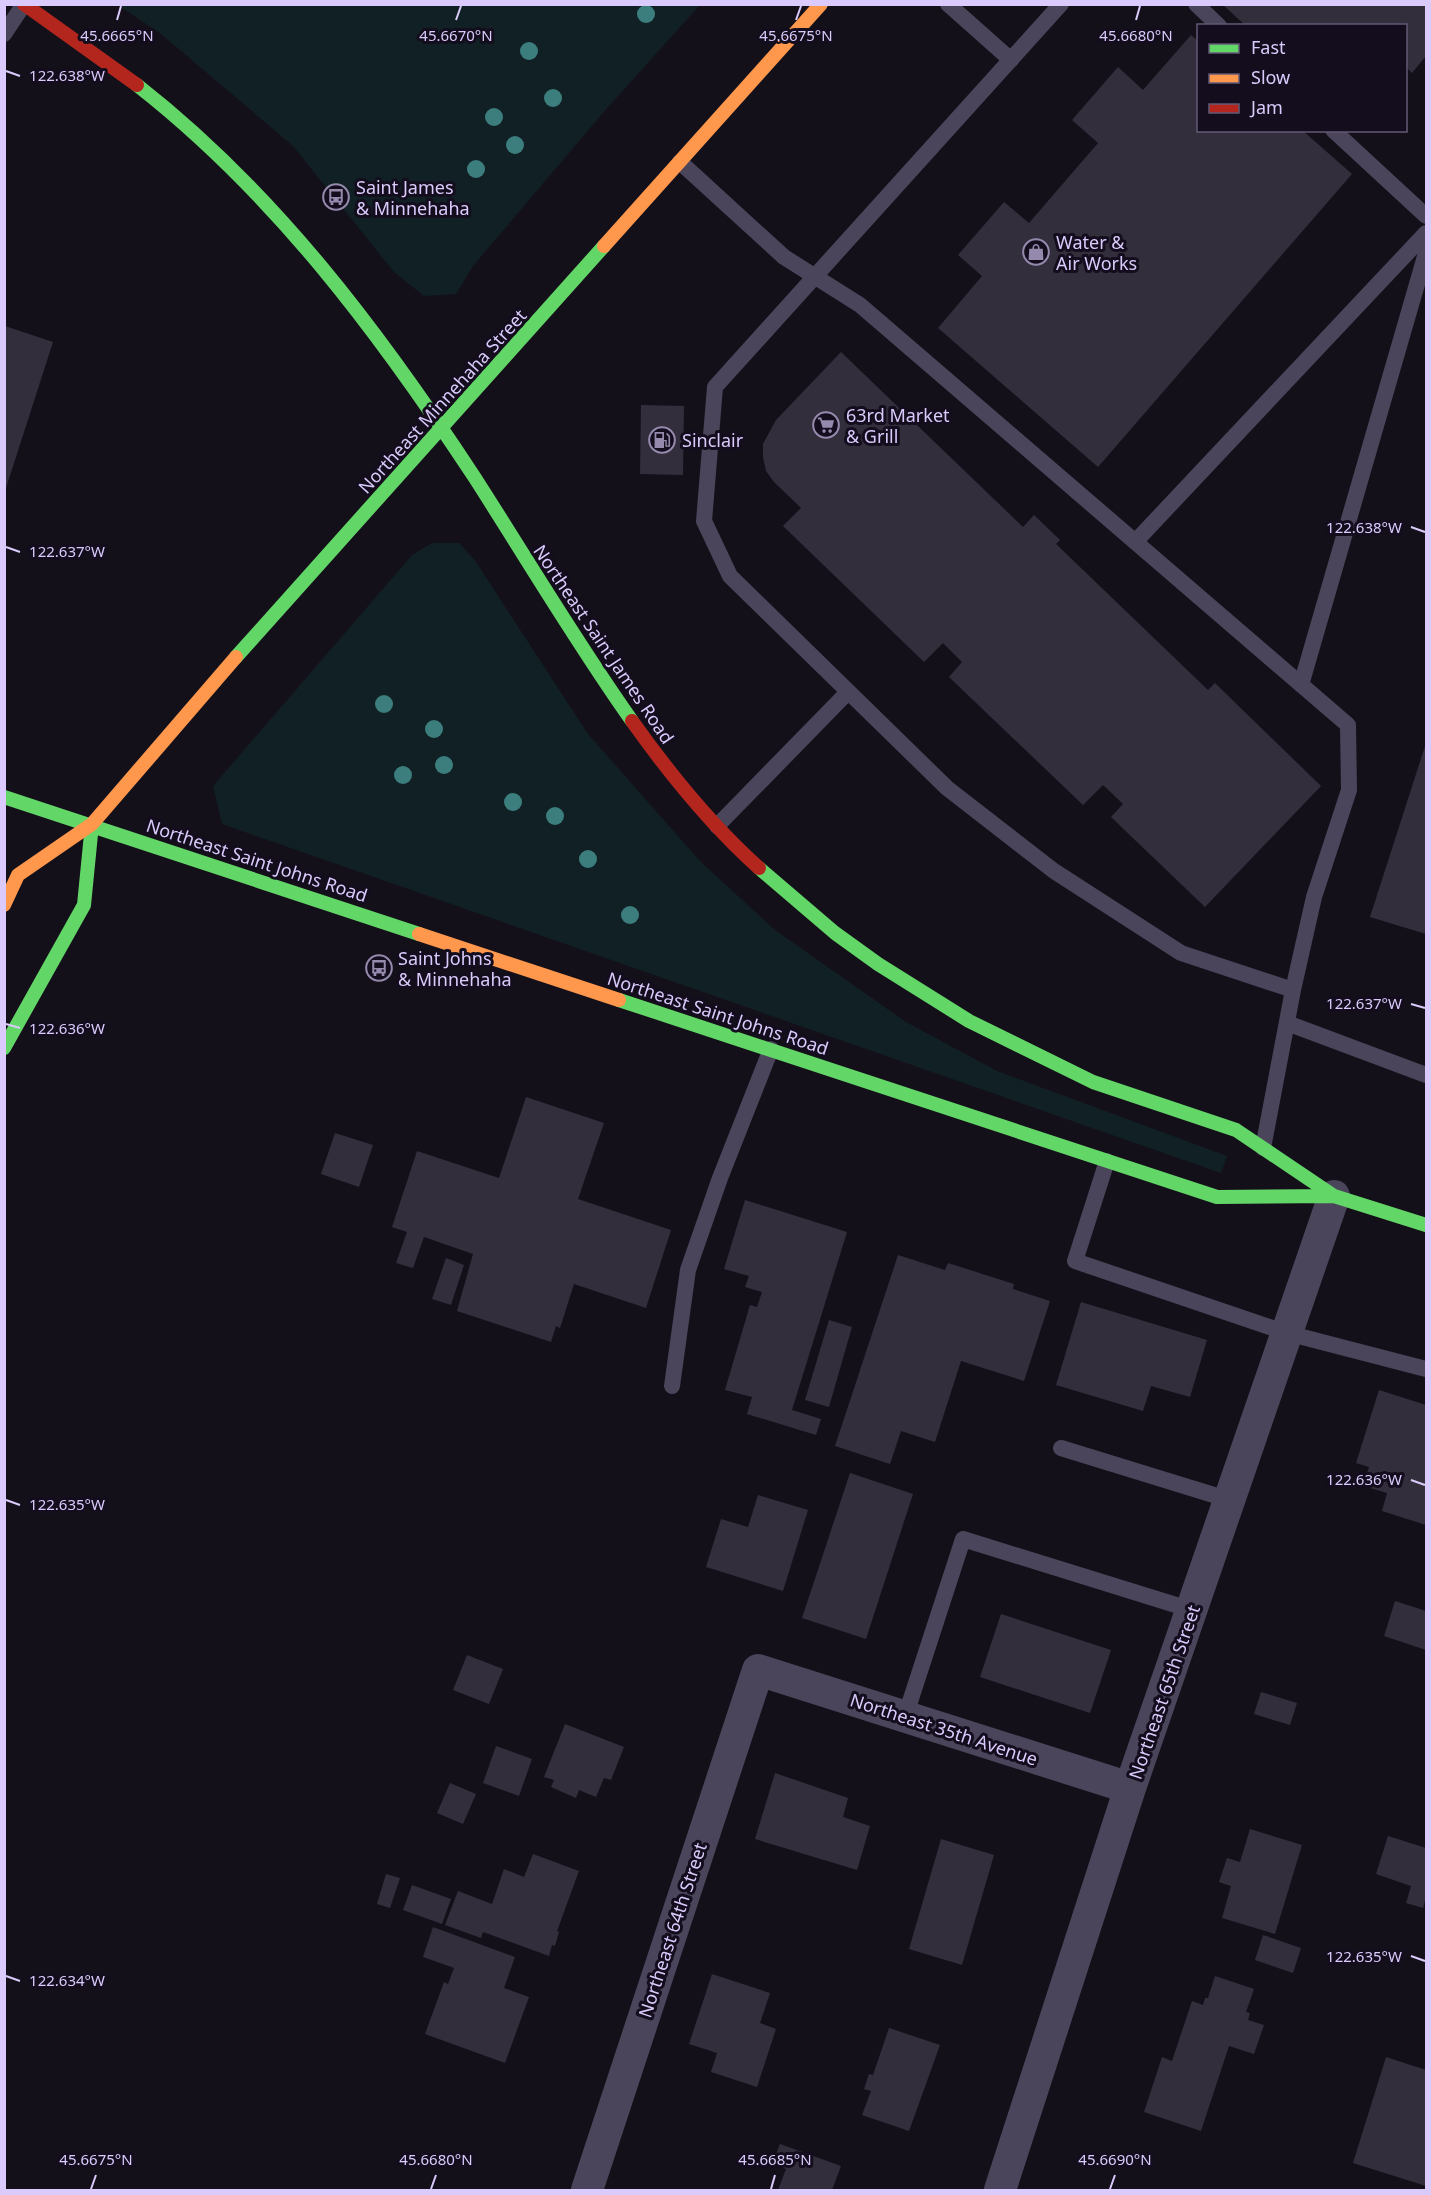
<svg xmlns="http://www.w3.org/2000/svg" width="1431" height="2195" viewBox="0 0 1431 2195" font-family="'Noto Sans',sans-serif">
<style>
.green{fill:#112024}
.building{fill:#332e3c}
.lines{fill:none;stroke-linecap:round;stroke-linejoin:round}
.lane{stroke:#4a455a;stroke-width:16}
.street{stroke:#4a455a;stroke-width:32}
.fast{stroke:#63d668;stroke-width:14}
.slow{stroke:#ff974d;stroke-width:14}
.jam{stroke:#b3261e;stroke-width:14}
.tree{fill:#3c7d7e}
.ticks{fill:none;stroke:#dacbfc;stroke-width:2}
.labels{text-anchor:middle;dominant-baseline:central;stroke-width:6;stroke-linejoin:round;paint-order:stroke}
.poi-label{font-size:18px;fill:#dacbfc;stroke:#130d1d;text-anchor:start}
.street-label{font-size:18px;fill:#dacbfc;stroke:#130d1d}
.ticks-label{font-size:15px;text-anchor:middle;fill:#dacbfc;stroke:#130d1d;stroke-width:6;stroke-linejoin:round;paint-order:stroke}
</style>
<rect width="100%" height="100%" fill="#14101a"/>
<path class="green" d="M 118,5 L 700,5 L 608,107 L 473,266 L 456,294 L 424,296 L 394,272 L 293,146 L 161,34 Z
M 432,543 L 459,543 L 474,559 L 588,734 L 700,861 L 775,930 L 906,1022 L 997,1071 L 1227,1156 L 1221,1173 L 222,824 L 213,786 L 412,555 Z"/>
<path class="building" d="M 1222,4 L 1426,4 L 1426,56 L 1412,73 L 1406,67 L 1406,26 L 1246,26 Z
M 1191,35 L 1198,41 L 1198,130 L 1302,130 L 1352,174 L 1098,467 L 938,328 L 982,276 L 958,255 L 1004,202 L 1029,223 L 1098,143 L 1072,120 L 1118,67 L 1143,90 Z
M 5,326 L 53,342 L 5,491 Z
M 841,352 L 1023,527 L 1034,515 L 1060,540 L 1056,544 L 1208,690 L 1215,683 L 1321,786 L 1205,907 L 1111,817 L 1123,804 L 1103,785 L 1083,805 L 949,677 L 962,662 L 943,643 L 924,662 L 783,526 L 801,508 L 774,482 L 766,471 L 763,457 L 763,444 L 776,420 Z
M 641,405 L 684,406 L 683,475 L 640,474 Z
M 1426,743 L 1426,934 L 1370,917 Z
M 526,1097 L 604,1123 L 578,1199 L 671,1230 L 646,1308 L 574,1284 L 560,1328 L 556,1326 L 551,1342 L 457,1311 L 473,1254 L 424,1237 L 413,1268 L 396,1263 L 407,1232 L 392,1227 L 417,1151 L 499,1178 Z
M 335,1133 L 373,1145 L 359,1187 L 321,1174 Z
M 745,1200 L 847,1232 L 792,1410 L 821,1419 L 816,1435 L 747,1414 L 752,1397 L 725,1390 L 750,1305 L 757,1307 L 762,1292 L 745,1287 L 749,1276 L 724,1269 Z
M 898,1255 L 945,1270 L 948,1263 L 1014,1284 L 1013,1289 L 1050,1301 L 1024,1381 L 961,1361 L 935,1442 L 901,1431 L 890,1464 L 835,1446 Z
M 446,1258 L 464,1265 L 451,1305 L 432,1299 Z
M 1081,1302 L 1207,1340 L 1190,1397 L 1151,1386 L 1143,1411 L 1056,1385 Z
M 829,1320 L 852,1327 L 829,1407 L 805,1400 Z
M 1379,1390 L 1426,1405 L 1426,1525 L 1382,1511 L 1387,1493 L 1363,1486 L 1369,1467 L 1356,1463 Z
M 850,1473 L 913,1494 L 866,1639 L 802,1618 Z
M 758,1495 L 808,1510 L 783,1591 L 706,1567 L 721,1519 L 748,1527 Z
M 1395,1601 L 1426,1611 L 1426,1650 L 1384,1636 Z
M 1001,1614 L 1111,1650 L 1090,1713 L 980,1677 Z
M 467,1655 L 503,1669 L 489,1704 L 453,1690 Z
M 1261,1692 L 1297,1703 L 1290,1725 L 1254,1714 Z
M 565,1724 L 624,1747 L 611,1780 L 604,1778 L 596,1797 L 579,1790 L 576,1798 L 551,1787 L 554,1780 L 544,1777 Z
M 496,1746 L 532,1759 L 519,1796 L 483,1783 Z
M 775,1773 L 848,1798 L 843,1817 L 870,1826 L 857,1870 L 755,1839 Z
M 450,1783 L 476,1794 L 463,1824 L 437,1813 Z
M 1250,1829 L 1302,1845 L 1275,1934 L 1222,1918 L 1231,1886 L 1219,1882 L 1227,1858 L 1240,1862 Z
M 1388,1836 L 1426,1848 L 1426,1897 L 1423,1908 L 1406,1903 L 1411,1886 L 1376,1874 Z
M 941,1839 L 994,1855 L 962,1965 L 909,1949 Z
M 533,1854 L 579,1871 L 557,1931 L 559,1932 L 555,1946 L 552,1945 L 549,1956 L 483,1932 L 481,1938 L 445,1925 L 458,1891 L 492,1904 L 504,1869 L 524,1877 Z
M 386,1874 L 400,1878 L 390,1908 L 377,1904 Z
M 412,1885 L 451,1899 L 442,1924 L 403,1910 Z
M 433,1927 L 515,1957 L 504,1988 L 529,1997 L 505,2063 L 425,2034 L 444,1982 L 448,1984 L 454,1968 L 423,1957 Z
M 1263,1935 L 1301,1948 L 1293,1973 L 1255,1960 Z
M 712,1974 L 770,1993 L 760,2023 L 776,2029 L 757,2087 L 711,2072 L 717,2053 L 689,2044 Z
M 1215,1976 L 1254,1989 L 1246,2012 L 1250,2013 L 1248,2020 L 1264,2025 L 1254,2054 L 1229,2046 L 1201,2131 L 1144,2112 L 1162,2057 L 1172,2061 L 1192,2001 L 1203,2005 L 1205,1998 L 1208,1998 Z
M 889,2028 L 940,2045 L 909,2131 L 862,2115 L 871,2091 L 864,2089 L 869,2074 L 873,2075 Z
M 1386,2057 L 1426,2070 L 1426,2186 L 1353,2163 Z
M 780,2144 L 841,2166 L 832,2190 L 778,2190 L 786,2169 L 772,2164 Z"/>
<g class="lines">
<path class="lane" d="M 948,4 L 1011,60
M 1061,4 L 715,387 L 704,521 L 730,576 L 947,788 L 1054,871 L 1181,953 L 1293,990
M 1196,4 L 1219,26
M 4,34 L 24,4
M 1333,130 L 1426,216
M 680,162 L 784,257 L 860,305 L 1348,725 L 1349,790 L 1314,897 L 1293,990 L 1263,1148
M 1135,542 L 1426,233
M 1301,685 L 1426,253
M 717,826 L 848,692
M 1287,1023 L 1426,1075
M 1107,1161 L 1075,1261 L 1287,1333 L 1426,1369
M 672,1386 L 688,1270 L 720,1178 L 771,1049
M 1061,1448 L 1230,1500
M 905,1717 L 963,1539 L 1192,1610"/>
<path class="street" d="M 587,2190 L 758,1670 L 1130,1788
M 1000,2190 L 1130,1788 L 1334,1196"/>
<path class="fast" d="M 137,85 C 275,193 379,332 475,478 C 527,559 576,642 632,721
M 236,657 L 604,246
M 4,797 L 419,934
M 759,868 L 835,933 L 878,964 L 969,1021 L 1093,1082 L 1236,1130 L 1334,1196
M 619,1000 L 1217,1197 L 1334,1196 L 1426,1225
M 4,1048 L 84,905 L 92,824"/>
<path class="slow" d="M 604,246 L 821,4
M 4,905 L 18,875 L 92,824 L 236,657
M 419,934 L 619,1000"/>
<path class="jam" d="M 24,4 L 137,85
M 632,721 C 669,773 711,825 759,868"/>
</g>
<g class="tree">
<circle cx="646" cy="14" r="9"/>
<circle cx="529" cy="51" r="9"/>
<circle cx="553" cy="98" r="9"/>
<circle cx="494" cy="117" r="9"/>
<circle cx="515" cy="145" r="9"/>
<circle cx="476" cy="169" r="9"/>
<circle cx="384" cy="704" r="9"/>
<circle cx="434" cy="729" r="9"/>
<circle cx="444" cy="765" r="9"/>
<circle cx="403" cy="775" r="9"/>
<circle cx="513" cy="802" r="9"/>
<circle cx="555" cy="816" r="9"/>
<circle cx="588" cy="859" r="9"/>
<circle cx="630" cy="915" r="9"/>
</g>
<path class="ticks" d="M 117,20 L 121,6M 456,20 L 461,6M 796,20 L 801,6M 1136,20 L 1140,6M 6,71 L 20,76M 1411,527 L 1425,532M 6,547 L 20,552M 1411,1004 L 1425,1008M 6,1024 L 20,1028M 1411,1480 L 1425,1485M 6,1500 L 20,1505M 1411,1956 L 1425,1961M 6,1976 L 20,1981M 91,2189 L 96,2175M 431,2189 L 436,2175M 771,2189 L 775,2175M 1110,2189 L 1115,2175"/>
<defs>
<g id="bus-ring" transform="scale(1.35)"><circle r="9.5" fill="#130d1d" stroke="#958aad" stroke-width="1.5"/><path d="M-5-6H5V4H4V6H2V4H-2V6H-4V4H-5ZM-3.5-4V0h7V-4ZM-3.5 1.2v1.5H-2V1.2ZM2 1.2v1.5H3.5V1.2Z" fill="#958aad"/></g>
<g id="shop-ring" transform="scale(1.35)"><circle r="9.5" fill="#130d1d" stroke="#958aad" stroke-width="1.5"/><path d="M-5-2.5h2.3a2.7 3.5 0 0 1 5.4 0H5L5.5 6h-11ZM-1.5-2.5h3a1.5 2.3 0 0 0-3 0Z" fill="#958aad"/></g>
<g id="supermarket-ring" transform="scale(1.35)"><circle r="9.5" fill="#130d1d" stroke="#958aad" stroke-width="1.5"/><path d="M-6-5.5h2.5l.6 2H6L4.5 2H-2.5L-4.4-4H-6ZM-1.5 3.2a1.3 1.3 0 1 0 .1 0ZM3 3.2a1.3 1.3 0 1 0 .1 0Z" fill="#958aad"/></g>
<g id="fuel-ring" transform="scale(1.35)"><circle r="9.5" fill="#130d1d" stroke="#958aad" stroke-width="1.5"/><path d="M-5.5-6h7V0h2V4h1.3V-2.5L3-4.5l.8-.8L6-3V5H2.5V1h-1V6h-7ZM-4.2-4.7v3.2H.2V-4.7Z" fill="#958aad"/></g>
</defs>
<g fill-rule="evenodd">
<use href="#bus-ring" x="336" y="197"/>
<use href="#shop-ring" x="1036" y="252"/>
<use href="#supermarket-ring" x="826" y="425"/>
<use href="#fuel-ring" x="662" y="440"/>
<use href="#bus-ring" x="379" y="968"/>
</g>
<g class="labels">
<g class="poi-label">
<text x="356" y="187">Saint James<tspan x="356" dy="21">&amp; Minnehaha</tspan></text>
<text x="1056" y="242">Water &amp;<tspan x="1056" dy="21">Air Works</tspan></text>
<text x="846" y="415">63rd Market<tspan x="846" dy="21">&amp; Grill</tspan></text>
<text x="682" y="440">Sinclair</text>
<text x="398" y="958">Saint Johns<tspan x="398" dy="21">&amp; Minnehaha</tspan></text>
</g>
<g class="street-label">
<text transform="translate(442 401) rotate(-48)">Northeast Minnehaha Street</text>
<text transform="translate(604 644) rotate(56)">Northeast Saint James Road</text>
<text transform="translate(257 860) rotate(18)">Northeast Saint Johns Road</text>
<text transform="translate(718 1013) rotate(18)">Northeast Saint Johns Road</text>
<text transform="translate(1164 1692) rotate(-71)">Northeast 65th Street</text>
<text transform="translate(944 1729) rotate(18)">Northeast 35th Avenue</text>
<text transform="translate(672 1930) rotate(-72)">Northeast 64th Street</text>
</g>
</g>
<g class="ticks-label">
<text x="117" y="41">45.6665°N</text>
<text x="456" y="41">45.6670°N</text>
<text x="796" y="41">45.6675°N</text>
<text x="1136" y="41">45.6680°N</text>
<text x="67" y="81">122.638°W</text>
<text x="1364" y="533">122.638°W</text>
<text x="67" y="557">122.637°W</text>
<text x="1364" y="1009">122.637°W</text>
<text x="67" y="1034">122.636°W</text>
<text x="1364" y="1485">122.636°W</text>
<text x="67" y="1510">122.635°W</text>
<text x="1364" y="1962">122.635°W</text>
<text x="67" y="1986">122.634°W</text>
<text x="96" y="2165">45.6675°N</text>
<text x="436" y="2165">45.6680°N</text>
<text x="775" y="2165">45.6685°N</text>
<text x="1115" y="2165">45.6690°N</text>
</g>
<rect width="1431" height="2195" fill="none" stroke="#dacbfc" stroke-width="12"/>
<rect x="1197" y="24" width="210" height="108" fill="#130d1d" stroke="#635976" stroke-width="1.5"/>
<rect x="1209" y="44" width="30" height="9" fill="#63d668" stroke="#635976" stroke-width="1.5"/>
<text x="1251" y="54" font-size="18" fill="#dacbfc">Fast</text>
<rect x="1209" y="74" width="30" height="9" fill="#ff974d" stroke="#635976" stroke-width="1.5"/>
<text x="1251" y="84" font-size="18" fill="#dacbfc">Slow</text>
<rect x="1209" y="104" width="30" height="9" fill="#b3261e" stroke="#635976" stroke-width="1.5"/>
<text x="1251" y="114" font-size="18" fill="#dacbfc">Jam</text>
</svg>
